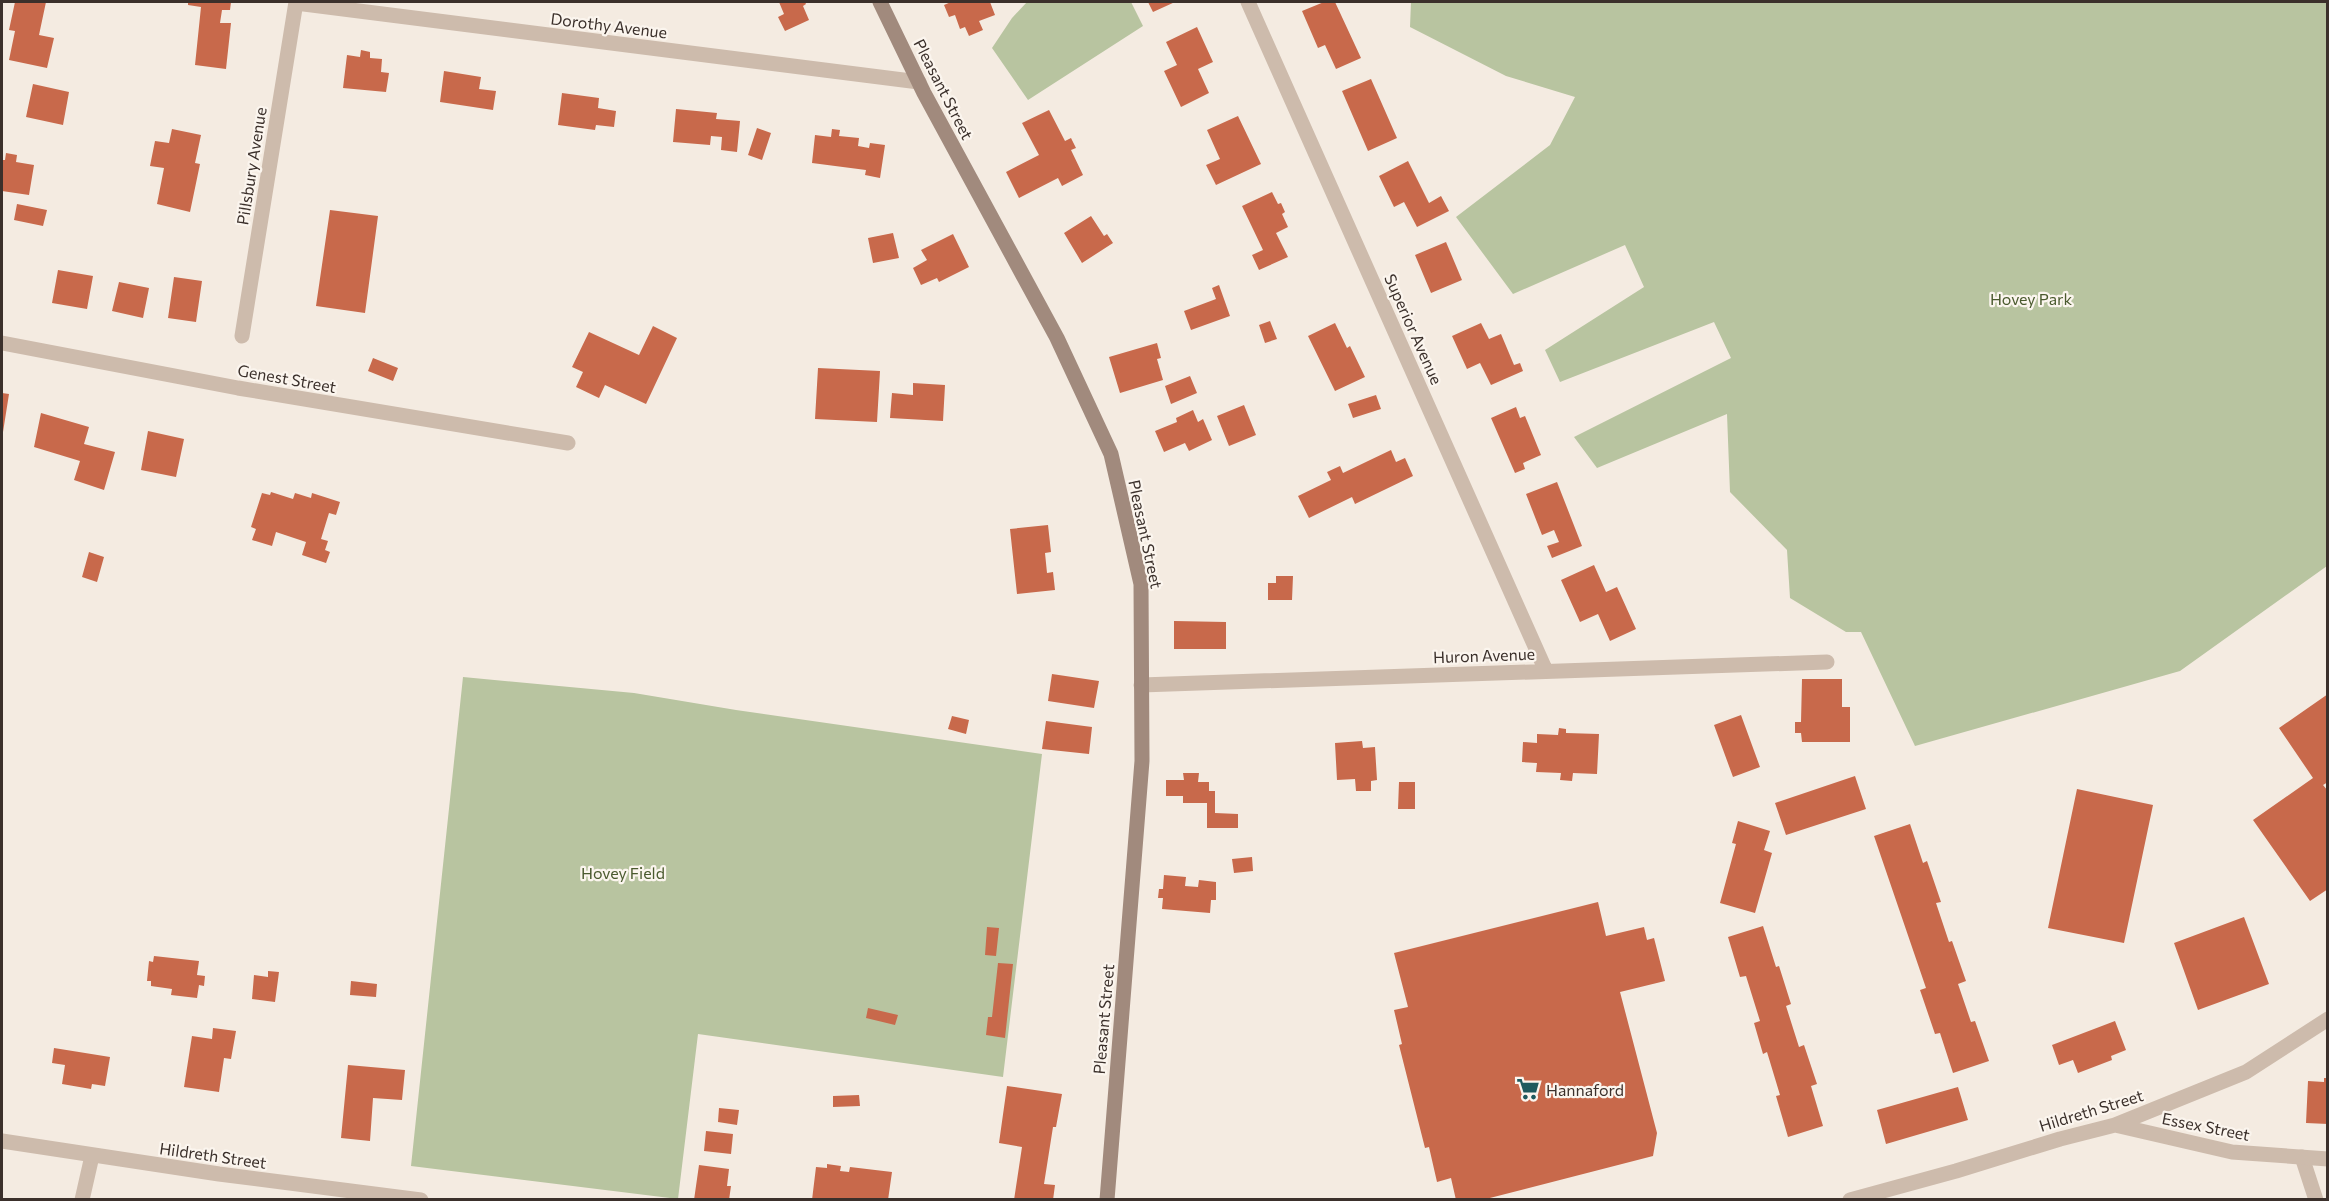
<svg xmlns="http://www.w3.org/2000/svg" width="2329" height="1201" viewBox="0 0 2329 1201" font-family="Commissioner,sans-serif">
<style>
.green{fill:#b8c4a0}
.building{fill:#c8694b}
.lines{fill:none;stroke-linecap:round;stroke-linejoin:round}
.minor{stroke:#cdbbac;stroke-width:15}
.tertiary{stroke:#cdbbac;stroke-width:15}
.secondary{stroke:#a18a7d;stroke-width:15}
.labels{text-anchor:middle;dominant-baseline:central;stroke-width:4.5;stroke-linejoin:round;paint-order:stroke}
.street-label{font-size:16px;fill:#3b302b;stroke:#fbf5ee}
.park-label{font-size:16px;fill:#4a5a2e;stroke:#fbf5ee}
.poi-label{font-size:16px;fill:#3b302b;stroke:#fbf5ee;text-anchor:start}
</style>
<rect width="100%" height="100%" fill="#f4ebe1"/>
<path class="green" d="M 1027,2 L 1131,2 L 1143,26 L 1028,100 L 992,48 L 1012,18 Z
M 1411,2 L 2327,2 L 2327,566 L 2180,671 L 1915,746 L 1861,632 L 1846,632 L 1790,598 L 1787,550 L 1730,492 L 1727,414 L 1597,468 L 1574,437 L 1731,358 L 1714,322 L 1560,382 L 1545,350 L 1644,287 L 1625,245 L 1513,294 L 1456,217 L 1550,145 L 1575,97 L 1506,76 L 1410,27 Z
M 463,677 L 634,693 L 736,710 L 1042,754 L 1003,1077 L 698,1034 L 678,1199 L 411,1166 Z"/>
<path class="building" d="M 15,2 L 46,2 L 39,35 L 54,38 L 47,68 L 9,60 L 15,31 L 9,30 Z
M 188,2 L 231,2 L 230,10 L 222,10 L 220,23 L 231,23 L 226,69 L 195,65 L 201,7 L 188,5 Z
M 779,2 L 805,2 L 806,4 L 803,6 L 809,20 L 785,31 L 778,17 L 784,14 Z
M 951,2 L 990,2 L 995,15 L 979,21 L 983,30 L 969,36 L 965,27 L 960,29 L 955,15 L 949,17 L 944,5 Z
M 1148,2 L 1175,2 L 1153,12 Z
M 1324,2 L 1335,2 L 1361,58 L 1336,69 L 1325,45 L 1318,48 L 1302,11 Z
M 1197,27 L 1213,62 L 1198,69 L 1209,93 L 1181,107 L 1164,71 L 1177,65 L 1166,42 Z
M 361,50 L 370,52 L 370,58 L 382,59 L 381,72 L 389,73 L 386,92 L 343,88 L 347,55 L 360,57 Z
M 444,71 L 481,77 L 479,89 L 496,91 L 493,110 L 440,102 Z
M 1371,79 L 1397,138 L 1368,151 L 1342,91 Z
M 33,84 L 69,92 L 63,125 L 26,117 Z
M 562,93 L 599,98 L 598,108 L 616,111 L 614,127 L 596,125 L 595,130 L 558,125 Z
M 676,109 L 717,113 L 716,119 L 740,121 L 737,152 L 721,150 L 722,137 L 711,136 L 710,145 L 673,142 Z
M 1049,110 L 1065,141 L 1071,138 L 1076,148 L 1071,150 L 1083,175 L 1062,186 L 1058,178 L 1019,198 L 1006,172 L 1039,155 L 1022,123 Z
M 1238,116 L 1261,164 L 1216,185 L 1206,165 L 1220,159 L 1207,130 Z
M 757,128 L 771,133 L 762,160 L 748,155 Z
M 172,129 L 201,135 L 195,163 L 200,164 L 190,212 L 157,204 L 164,168 L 150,166 L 155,141 L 169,143 Z
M 832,129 L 840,130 L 839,136 L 859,138 L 858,146 L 869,148 L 870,143 L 885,145 L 880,178 L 865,175 L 866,170 L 812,163 L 815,135 L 831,137 Z
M 6,153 L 17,155 L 16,162 L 34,165 L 29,195 L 2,191 L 2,160 L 5,160 Z
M 1408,161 L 1429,203 L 1441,196 L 1449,211 L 1417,227 L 1404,202 L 1394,207 L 1379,176 Z
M 1272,192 L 1278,204 L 1281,203 L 1285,212 L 1282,214 L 1288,227 L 1276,233 L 1288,257 L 1259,270 L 1252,255 L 1263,250 L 1242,206 Z
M 17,204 L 47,210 L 43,226 L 14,220 Z
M 330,210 L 378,216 L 365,313 L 316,306 Z
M 1091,216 L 1104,236 L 1107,234 L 1113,243 L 1082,263 L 1064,233 Z
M 893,233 L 899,258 L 873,263 L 868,238 Z
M 953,234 L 969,267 L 939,282 L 937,278 L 921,285 L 913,268 L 927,260 L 921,250 Z
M 1446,242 L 1462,280 L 1431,293 L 1415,255 Z
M 58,270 L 93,276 L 87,309 L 52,303 Z
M 174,277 L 202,281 L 196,322 L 168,318 Z
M 119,282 L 149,288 L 143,318 L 112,311 Z
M 1219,285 L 1230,316 L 1191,330 L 1184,311 L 1216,299 L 1212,288 Z
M 1270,321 L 1277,339 L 1265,343 L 1259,325 Z
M 1335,323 L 1347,348 L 1350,346 L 1365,377 L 1335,391 L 1308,336 Z
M 1481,323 L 1489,339 L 1501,334 L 1514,365 L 1520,363 L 1523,371 L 1491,385 L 1480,363 L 1467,369 L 1452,336 Z
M 653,326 L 677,338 L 646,404 L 605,385 L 599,398 L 576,387 L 583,372 L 572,367 L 589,332 L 639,355 Z
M 1157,343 L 1161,358 L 1157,359 L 1163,380 L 1120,393 L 1109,357 Z
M 373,358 L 398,368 L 393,381 L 368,371 Z
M 818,368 L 880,371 L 877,422 L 815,419 Z
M 1190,376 L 1197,393 L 1171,404 L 1165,386 Z
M 913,383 L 945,385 L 943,421 L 890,418 L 892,393 L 913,395 Z
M 2,393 L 9,394 L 3,432 L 2,432 Z
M 1376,395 L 1381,409 L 1353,418 L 1348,404 Z
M 1244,405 L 1256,435 L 1229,446 L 1217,416 Z
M 1516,407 L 1520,418 L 1525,416 L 1541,455 L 1523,463 L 1525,469 L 1515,473 L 1491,418 Z
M 1193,410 L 1198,422 L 1203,419 L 1212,440 L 1189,451 L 1185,443 L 1164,452 L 1155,431 L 1177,422 L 1176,418 Z
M 41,413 L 89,427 L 84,444 L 115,452 L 104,490 L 74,480 L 80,461 L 34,447 Z
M 148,431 L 184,439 L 176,477 L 141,470 Z
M 1391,450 L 1396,462 L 1405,458 L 1413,476 L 1355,504 L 1352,497 L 1309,518 L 1298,496 L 1331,480 L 1327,472 L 1340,466 L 1343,473 Z
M 1557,482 L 1582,546 L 1552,558 L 1547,546 L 1559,542 L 1554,530 L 1542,535 L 1526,494 Z
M 271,492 L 293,499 L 295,493 L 311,498 L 312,493 L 340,502 L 336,515 L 329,513 L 321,539 L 328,541 L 325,550 L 330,552 L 326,563 L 302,555 L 306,542 L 276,532 L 272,546 L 252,540 L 256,529 L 251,527 L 262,493 L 270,495 Z
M 1048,525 L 1051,552 L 1045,553 L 1047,573 L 1053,572 L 1055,590 L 1017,594 L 1010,529 Z
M 89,552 L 104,557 L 97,582 L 82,577 Z
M 1594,565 L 1606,592 L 1617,587 L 1636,629 L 1610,641 L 1598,614 L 1580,622 L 1561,580 Z
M 1276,576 L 1293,576 L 1292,600 L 1268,600 L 1268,583 L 1276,583 Z
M 1174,621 L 1226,622 L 1226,649 L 1174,649 Z
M 1052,674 L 1099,681 L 1094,708 L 1048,701 Z
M 1802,679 L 1842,679 L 1842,707 L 1850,707 L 1850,742 L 1802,742 L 1801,733 L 1795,733 L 1795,722 L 1801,722 Z
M 2328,694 L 2328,782 L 2323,785 L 2328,791 L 2328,889 L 2310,901 L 2253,820 L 2313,778 L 2279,728 Z
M 1741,715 L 1760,767 L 1733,777 L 1714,725 Z
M 952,716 L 969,720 L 966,734 L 948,729 Z
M 1046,721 L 1092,727 L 1089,754 L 1042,749 Z
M 1559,728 L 1566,729 L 1566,733 L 1599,734 L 1597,774 L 1573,773 L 1572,781 L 1560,780 L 1561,773 L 1536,772 L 1537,763 L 1522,762 L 1523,742 L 1537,743 L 1537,734 L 1558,735 Z
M 1362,741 L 1363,748 L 1375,747 L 1377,780 L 1371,781 L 1371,791 L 1356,791 L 1355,779 L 1337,780 L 1335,743 Z
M 1183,773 L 1199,773 L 1198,782 L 1209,782 L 1209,791 L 1215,791 L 1215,813 L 1238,814 L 1238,828 L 1207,828 L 1207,803 L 1183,803 L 1183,796 L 1166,796 L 1166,780 L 1184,780 Z
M 1855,776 L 1866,809 L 1786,835 L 1775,803 Z
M 1399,782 L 1415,782 L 1415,809 L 1398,809 Z
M 2077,789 L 2153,805 L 2124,943 L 2048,928 Z
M 1738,821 L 1770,831 L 1764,850 L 1772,853 L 1755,913 L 1720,903 L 1736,844 L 1732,843 Z
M 1910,824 L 1923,863 L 1927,861 L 1941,902 L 1936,903 L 1949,942 L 1952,941 L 1966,981 L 1958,984 L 1971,1022 L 1975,1021 L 1989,1061 L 1953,1073 L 1940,1033 L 1935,1034 L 1920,990 L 1926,988 L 1874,836 Z
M 1252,857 L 1253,871 L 1234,873 L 1232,859 Z
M 1164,875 L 1186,877 L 1185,886 L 1198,887 L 1199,880 L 1216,882 L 1216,900 L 1211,900 L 1210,913 L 1162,909 L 1163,898 L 1158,898 L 1159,889 L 1163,889 Z
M 1598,902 L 1606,936 L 1644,927 L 1647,940 L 1654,938 L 1665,981 L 1620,992 L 1657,1133 L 1653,1156 L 1482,1200 L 1456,1200 L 1451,1178 L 1437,1182 L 1429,1147 L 1425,1148 L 1399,1045 L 1402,1044 L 1394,1010 L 1408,1007 L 1394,953 Z
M 2244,917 L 2269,984 L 2198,1010 L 2174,943 Z
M 1763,926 L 1776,967 L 1779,966 L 1791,1004 L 1786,1006 L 1799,1047 L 1804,1045 L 1817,1084 L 1811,1086 L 1823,1126 L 1788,1137 L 1776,1096 L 1780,1095 L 1767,1052 L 1763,1054 L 1754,1023 L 1760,1021 L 1746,976 L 1740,977 L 1728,937 Z
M 987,927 L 999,928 L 996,956 L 985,955 Z
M 154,956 L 199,961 L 197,975 L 205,976 L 204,986 L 199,985 L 197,998 L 171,995 L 172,989 L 151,986 L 151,981 L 147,981 L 149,961 L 153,962 Z
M 998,963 L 1013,964 L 1005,1038 L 986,1035 L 988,1017 L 992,1017 Z
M 268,971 L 279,972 L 275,1002 L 252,999 L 254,975 L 268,977 Z
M 351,981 L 377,984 L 376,997 L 350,995 Z
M 868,1008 L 898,1015 L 895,1025 L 866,1018 Z
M 2115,1021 L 2126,1050 L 2111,1056 L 2112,1060 L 2078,1073 L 2073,1060 L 2059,1065 L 2052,1045 Z
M 213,1028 L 236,1031 L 231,1059 L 224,1058 L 219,1092 L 184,1087 L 192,1036 L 212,1039 Z
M 54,1048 L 110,1057 L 105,1086 L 92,1084 L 91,1089 L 62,1084 L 65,1065 L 52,1063 Z
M 348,1065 L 405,1070 L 402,1100 L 373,1098 L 370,1141 L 341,1138 Z
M 2324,1078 L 2328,1078 L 2328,1124 L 2306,1123 L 2308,1081 L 2324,1082 Z
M 1007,1086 L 1062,1094 L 1056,1127 L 1053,1127 L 1044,1184 L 1055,1185 L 1053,1200 L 1014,1200 L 1022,1147 L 999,1143 Z
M 1958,1087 L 1968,1120 L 1886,1144 L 1877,1110 Z
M 859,1095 L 860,1106 L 833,1107 L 833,1096 Z
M 719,1108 L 739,1110 L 737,1125 L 718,1122 Z
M 706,1131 L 733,1134 L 731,1154 L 704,1151 Z
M 827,1164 L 841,1166 L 840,1171 L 849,1172 L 850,1167 L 892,1172 L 888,1200 L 812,1200 L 816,1167 L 827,1168 Z
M 699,1165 L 729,1169 L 727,1186 L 731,1186 L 729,1200 L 694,1200 Z"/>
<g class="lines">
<path class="minor" d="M 1248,2 L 1546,671
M 296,3 L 919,82
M 242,336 L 296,2
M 2,343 L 238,388 L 568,443
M 1141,685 L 1827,662
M 2302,1157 L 2316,1200
M 82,1200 L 92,1156"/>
<path class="tertiary" d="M 2115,1125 L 2232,1152 L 2328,1159
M 2,1141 L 219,1174 L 421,1200
M 1850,1200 L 1956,1171 L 2060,1139 L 2115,1125 L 2246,1072 L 2328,1019"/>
<path class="secondary" d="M 880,2 L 924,93 L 1057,338 L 1111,454 L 1141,584 L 1142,761 L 1107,1200"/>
</g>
<defs>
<g id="supermarket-bare" transform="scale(1.8)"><path d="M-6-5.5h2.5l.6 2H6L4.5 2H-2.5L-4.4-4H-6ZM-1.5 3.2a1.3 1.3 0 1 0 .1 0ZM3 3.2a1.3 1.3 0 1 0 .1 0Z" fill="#1f5a5e" stroke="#fbf5ee" stroke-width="2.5" paint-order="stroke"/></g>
</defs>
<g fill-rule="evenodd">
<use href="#supermarket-bare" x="1528" y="1089"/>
</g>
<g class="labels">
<g class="street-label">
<text transform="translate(609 25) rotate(7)">Dorothy Avenue</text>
<text transform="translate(944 89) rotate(63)">Pleasant Street</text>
<text transform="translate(251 166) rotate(-81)">Pillsbury Avenue</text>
<text transform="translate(1414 329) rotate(66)">Superior Avenue</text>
<text transform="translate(287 378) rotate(10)">Genest Street</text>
<text transform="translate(1146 534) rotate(78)">Pleasant Street</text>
<text transform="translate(1484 655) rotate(-2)">Huron Avenue</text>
<text transform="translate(1103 1019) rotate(-85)">Pleasant Street</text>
<text transform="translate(2091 1110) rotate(-17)">Hildreth Street</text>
<text transform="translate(2206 1126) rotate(11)">Essex Street</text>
<text transform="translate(213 1155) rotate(8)">Hildreth Street</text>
</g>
<g class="park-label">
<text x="2031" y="298">Hovey Park</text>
<text x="623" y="872">Hovey Field</text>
</g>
<g class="poi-label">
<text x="1546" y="1089">Hannaford</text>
</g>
</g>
<rect width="2329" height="1201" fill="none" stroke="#3b302b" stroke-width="6"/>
</svg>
